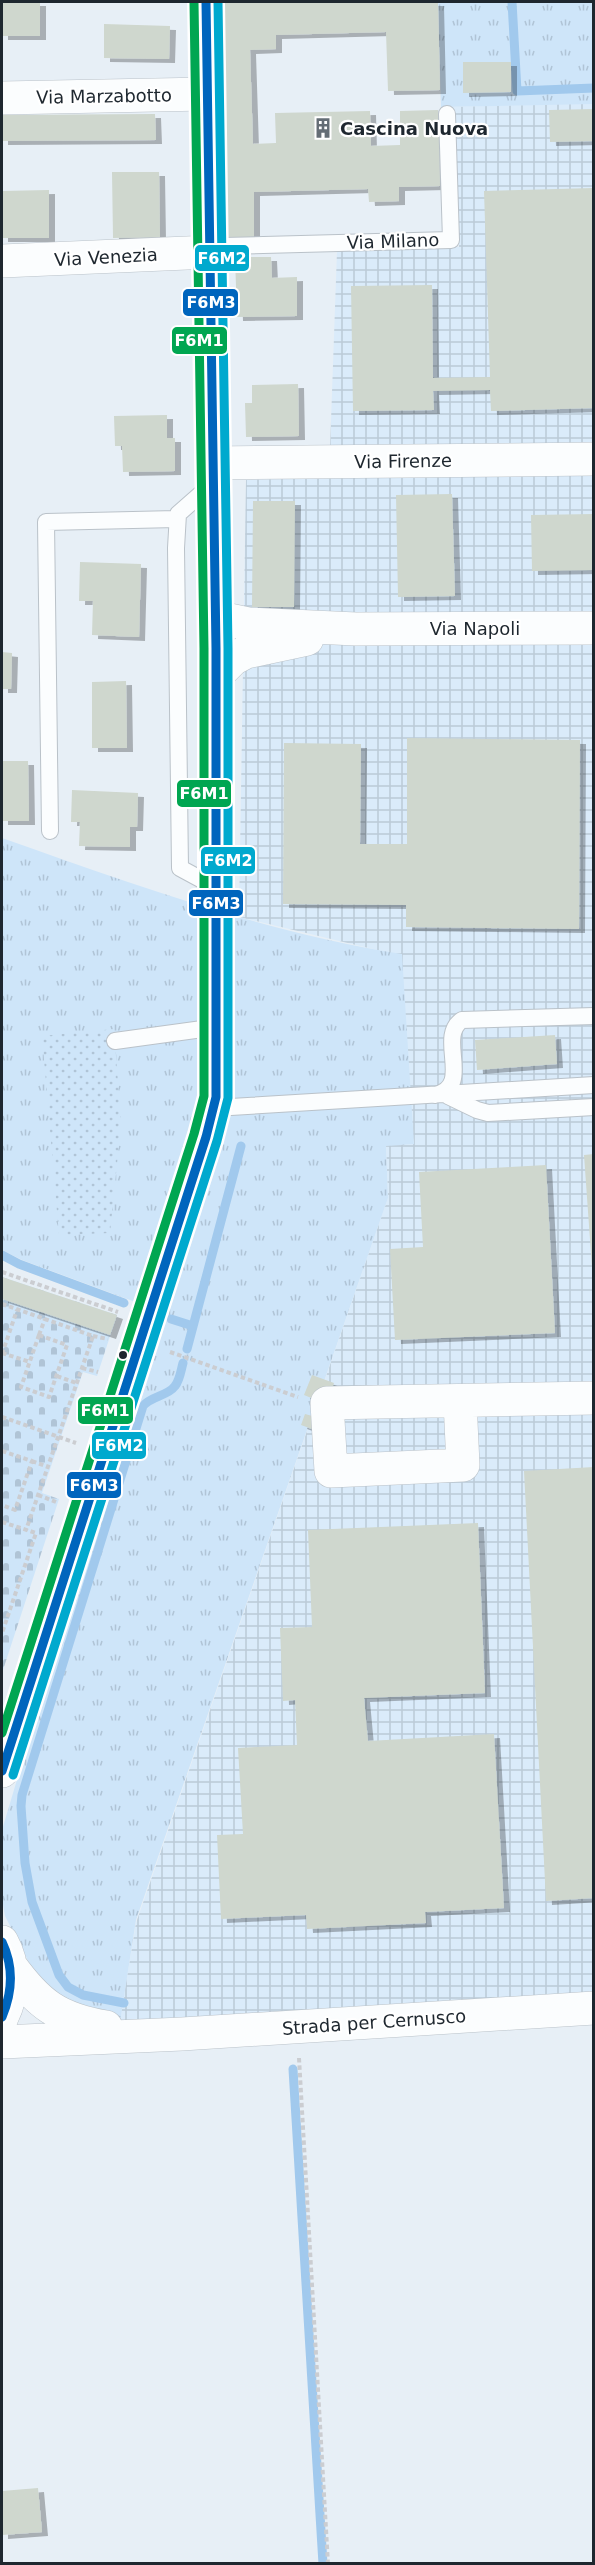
<svg xmlns="http://www.w3.org/2000/svg" width="595" height="2565" viewBox="0 0 595 2565" font-family="'DejaVu Sans',sans-serif">
<style>
.industrial{fill:url(#industrial-grid)}
.grass{fill:url(#grass-tufts)}
.cemetery{fill:url(#cemetery-stones)}
.garden{fill:url(#garden-dots)}
.lines{fill:none;stroke-linecap:round;stroke-linejoin:round}
.stream{stroke:#a1c9ed;stroke-width:9}
.building{fill:#cfd7ce;filter:url(#shadow)}
.service-casing{stroke:#bac2c9;stroke-width:18}
.minor-casing{stroke:#bac2c9;stroke-width:34}
.tertiary-casing{stroke:#bac2c9;stroke-width:34}
.path{stroke:#cbcdd1;stroke-width:4;stroke-dasharray:4.5 3;stroke-linecap:butt}
.service{stroke:#fbfdfe;stroke-width:16}
.minor{stroke:#fbfdfe;stroke-width:33}
.tertiary{stroke:#fbfdfe;stroke-width:33}
.bus-1-casing{stroke:#fff;stroke-width:14}
.bus-2-casing{stroke:#fff;stroke-width:14}
.bus-3-casing{stroke:#fff;stroke-width:14}
.bus-1{stroke:#0065bd;stroke-width:9}
.bus-2{stroke:#00a9ce;stroke-width:9}
.bus-3{stroke:#00a651;stroke-width:9}
.bus-dot{fill:#1e272f;stroke:#fff;stroke-width:2}
.labels{text-anchor:middle;dominant-baseline:central;stroke-width:4.5;stroke-linejoin:round;paint-order:stroke}
.street-label{font-size:18px;fill:#1e272f;stroke:#fff}
.poi-label{font-size:18px;font-weight:bold;fill:#1e272f;stroke:#fff;text-anchor:start}
.line-badge{stroke:#fff;stroke-width:2}
.badge-label{font-size:16px;text-anchor:middle;font-weight:bold;fill:#fff}
</style>
<defs>
<pattern id="industrial-grid" width="8" height="8" patternUnits="userSpaceOnUse" patternTransform="scale(1.5)"><rect width="8" height="8" fill="#daebfa"/><path d="M0 4h8M4 0v8" fill="none" stroke="#bbcad7"/></pattern>
<pattern id="grass-tufts" width="24" height="20" patternUnits="userSpaceOnUse" patternTransform="scale(1.5)"><rect width="24" height="20" fill="#cee5f9"/><path d="M3 7l-1-3M5 7V3M7 7l1-3M15 17l-1-3M17 17v-4M19 17l1-3" fill="none" stroke="#b0c4d6"/></pattern>
<pattern id="cemetery-stones" width="16" height="16" patternUnits="userSpaceOnUse" patternTransform="scale(1.5)"><rect width="16" height="16" fill="#cee5f9"/><path d="M2 7V4a2 2 0 0 1 4 0v3zM10 15v-3a2 2 0 0 1 4 0v3z" fill="#b0c4d6"/></pattern>
<pattern id="garden-dots" width="8" height="8" patternUnits="userSpaceOnUse" patternTransform="scale(1.5)"><rect width="8" height="8" fill="#cee5f9"/><path d="M2 2h.1M6 6h.1" fill="none" stroke="#b0c4d6" stroke-width="1.8" stroke-linecap="round"/></pattern>
<filter id="shadow"><feDropShadow dx="6" dy="4" stdDeviation="0" flood-color="#0004"/></filter>
</defs>
<rect width="100%" height="100%" fill="#e7eff6"/>
<path class="industrial" d="M 593,103 L 593,2011 L 118,2031 L 136,1923 L 388,1198 L 386,1145 L 414,1144 L 381,951 L 239,917 L 246,480 L 329,478 L 337,251 L 459,247 L 451,107 Z"/>
<path class="grass" d="M 438,2 L 593,2 L 593,104 L 441,107 Z
M 2,838 C 132,884 264,932 402,954 L 414,1144 L 386,1146 L 388,1198 L 136,1920 L 120,2022 L 46,1996 L 5,1916 L 2,1899 L 2,1830 L 157,1310 L 22,1260 L 2,1250 Z"/>
<path class="cemetery" d="M 2,1277 L 117,1315 L 97,1376 L 83,1372 L 42,1493 L 59,1499 L 2,1673 Z"/>
<path class="garden" d="M 114,1029 L 121,1124 L 110,1233 L 59,1235 L 42,1036 Z"/>
<g class="lines">
<path class="stream" d="M 512,2 L 517,91 L 594,88
M 2,1255 L 19,1264 L 124,1303
M 171,1319 L 193,1326
M 187,1349 L 241,1146
M 124,2003 L 83,1995 L 68,1987 L 59,1975 L 32,1902 L 25,1863 L 21,1806 L 22,1795 L 143,1406 C 151,1396 168,1396 175,1386 C 180,1380 181,1370 183,1363
M 293,2069 L 323,2564"/>
</g>
<path class="building" d="M 2,2 L 40,2 L 40,36 L 2,36 Z
M 213,2 L 438,2 L 440,90 L 388,91 L 386,32 L 276,35 L 276,49 L 250,50 L 253,144 L 276,143 L 275,113 L 370,111 L 371,146 L 400,145 L 400,111 L 438,110 L 440,186 L 399,187 L 399,201 L 369,202 L 368,189 L 254,192 L 254,237 L 217,238 Z
M 104,24 L 170,26 L 169,59 L 104,58 Z
M 463,62 L 511,62 L 511,92 L 463,93 Z
M 594,109 L 594,141 L 550,142 L 549,110 Z
M 155,114 L 156,140 L 2,141 L 2,115 Z
M 112,172 L 159,172 L 160,237 L 113,238 Z
M 594,188 L 594,408 L 491,411 L 490,390 L 433,391 L 434,410 L 353,411 L 351,286 L 432,285 L 433,378 L 490,377 L 484,191 Z
M 49,190 L 49,238 L 2,238 L 2,191 Z
M 235,257 L 271,257 L 272,278 L 297,277 L 297,316 L 237,317 Z
M 298,384 L 299,436 L 246,437 L 245,403 L 252,403 L 252,385 Z
M 167,415 L 167,438 L 175,438 L 175,471 L 123,472 L 122,446 L 115,446 L 114,416 Z
M 452,494 L 455,596 L 398,597 L 396,495 Z
M 253,501 L 295,501 L 294,607 L 252,607 Z
M 594,514 L 594,570 L 532,571 L 531,515 Z
M 80,562 L 141,564 L 139,637 L 92,635 L 93,601 L 79,601 Z
M 2,652 L 12,653 L 11,689 L 2,689 Z
M 126,681 L 127,748 L 92,748 L 92,682 Z
M 407,738 L 580,740 L 579,929 L 406,927 L 406,905 L 283,904 L 284,743 L 361,744 L 360,844 L 407,844 Z
M 2,761 L 28,761 L 29,821 L 2,821 Z
M 72,790 L 138,793 L 137,827 L 130,827 L 130,847 L 79,846 L 80,822 L 71,822 Z
M 555,1035 L 557,1064 L 477,1070 L 475,1040 Z
M 594,1154 L 594,1268 L 592,1268 L 584,1155 Z
M 546,1165 L 555,1333 L 395,1340 L 390,1249 L 423,1247 L 419,1172 Z
M 2,1277 L 117,1315 L 110,1335 L 2,1299 Z
M 312,1375 L 334,1383 L 326,1404 L 304,1395 Z
M 305,1414 L 316,1417 L 312,1429 L 301,1425 Z
M 594,1467 L 594,1898 L 546,1901 L 524,1471 Z
M 478,1523 L 485,1693 L 364,1698 L 368,1741 L 494,1734 L 504,1908 L 425,1912 L 426,1923 L 307,1929 L 306,1915 L 221,1919 L 217,1835 L 243,1834 L 238,1748 L 297,1745 L 295,1700 L 283,1701 L 280,1628 L 312,1627 L 308,1530 Z
M 38,2488 L 42,2532 L 2,2535 L 2,2491 Z"/>
<g class="lines">
<g class="service-casing">
<path id="service" d="M 210,252 L 225,246 L 451,240 L 447,114
M 213,489 L 203,492 L 178,514 L 176,548 L 180,868 L 217,888
M 50,831 L 46,522 L 176,519
M 115,1041 L 217,1027
M 435,1095 C 474,1086 436,1037 462,1020 L 594,1016
M 448,1096 L 477,1110 L 488,1113 L 594,1107
M 214,1108 L 594,1085"/>
</g>
<g class="minor-casing">
<path id="minor" d="M 2,98 L 206,94
M 2,261 L 210,252
M 213,463 L 594,459
M 215,617 L 248,624 L 356,629 L 594,628
M 216,676 L 233,659 L 246,652 L 307,639
M 460,1401 L 463,1465 L 331,1471 L 327,1403 L 594,1398"/>
</g>
<g class="tertiary-casing">
<path id="tertiary" d="M 2,1771 L 206,1137 L 216,1097 L 216,648 L 206,2
M 2,1942 C 15,1965 14,1993 2,2017
M 10,1965 C 38,2004 58,2019 106,2027
M 2,2042 L 182,2034 L 594,2008"/>
</g>
<path class="path" d="M 2,1272 L 118,1312
M 2,1304 L 93,1336 L 26,1530
M 39,1335 L 67,1345 L 49,1397 L 21,1387 Z
M 39,1335 L 45,1319
M 93,1336 L 108,1339
M 170,1352 L 298,1397
M 2,1353 L 30,1362
M 2,1354 L 17,1310
M 82,1368 L 98,1372
M 57,1376 L 76,1383
M 2,1417 L 76,1443
M 2,1451 L 32,1461 L 15,1510 L 2,1505
M 32,1461 L 48,1467
M 38,1495 L 56,1502
M 2,1522 L 36,1533 L 2,1633
M 299,2058 L 328,2564"/>
<use href="#service" class="service"/>
<use href="#minor" class="minor"/>
<use href="#tertiary" class="tertiary"/>
<g class="bus-1-casing">
<path id="bus-1" d="M 2,1771 L 206,1137 L 216,1097 L 216,648 L 206,2
M 2,1942 C 14,1967 13,1991 2,2017"/>
</g>
<g class="bus-2-casing">
<path id="bus-2" d="M 13,1775 L 217,1141 L 228,1098 L 228,648 L 218,2"/>
</g>
<g class="bus-3-casing">
<path id="bus-3" d="M 2,1733 L 194,1134 L 204,1096 L 204,648 L 194,2"/>
</g>
<use href="#bus-1" class="bus-1"/>
<use href="#bus-2" class="bus-2"/>
<use href="#bus-3" class="bus-3"/>
</g>
<defs>
<g id="building-bare" transform="scale(1.62)"><path d="M-4-6H4V6H1V3H-1V6H-4ZM-2.5-4.3h1.7v1.8h-1.7ZM.8-4.3h1.7v1.8H.8ZM-2.5-1h1.7V.8h-1.7ZM.8-1h1.7V.8H.8Z" fill="#646d75" stroke="#fff" stroke-width="2.5" paint-order="stroke"/></g>
</defs>
<g fill-rule="evenodd">
<use href="#building-bare" x="323" y="128"/>
</g>
<circle class="bus-dot" cx="123" cy="1355" r="5"/>
<g class="labels">
<g class="street-label">
<text transform="translate(104 96) rotate(-1)">Via Marzabotto</text>
<text transform="translate(393 241) rotate(-2)">Via Milano</text>
<text transform="translate(106 257) rotate(-3)">Via Venezia</text>
<text transform="translate(403 461) rotate(-1)">Via Firenze</text>
<text x="475" y="628">Via Napoli</text>
<text transform="translate(374 2022) rotate(-4)">Strada per Cernusco</text>
</g>
<g class="poi-label">
<text x="340" y="128">Cascina Nuova</text>
</g>
</g>
<g class="line-badge">
<rect x="194" y="244" width="56" height="28" rx="6" fill="#00a9ce"/>
<rect x="182" y="288" width="57" height="29" rx="6" fill="#0065bd"/>
<rect x="171" y="326" width="57" height="29" rx="6" fill="#00a651"/>
<rect x="176" y="779" width="56" height="29" rx="6" fill="#00a651"/>
<rect x="200" y="846" width="56" height="29" rx="6" fill="#00a9ce"/>
<rect x="188" y="889" width="56" height="28" rx="6" fill="#0065bd"/>
<rect x="77" y="1396" width="57" height="29" rx="6" fill="#00a651"/>
<rect x="91" y="1431" width="56" height="29" rx="6" fill="#00a9ce"/>
<rect x="66" y="1471" width="56" height="28" rx="6" fill="#0065bd"/>
</g>
<g class="badge-label">
<text x="222" y="264">F6M2</text>
<text x="211" y="308">F6M3</text>
<text x="199" y="346">F6M1</text>
<text x="204" y="799">F6M1</text>
<text x="228" y="866">F6M2</text>
<text x="216" y="909">F6M3</text>
<text x="105" y="1416">F6M1</text>
<text x="119" y="1451">F6M2</text>
<text x="94" y="1491">F6M3</text>
</g>
<rect width="595" height="2565" fill="none" stroke="#1e272f" stroke-width="6"/>
</svg>
